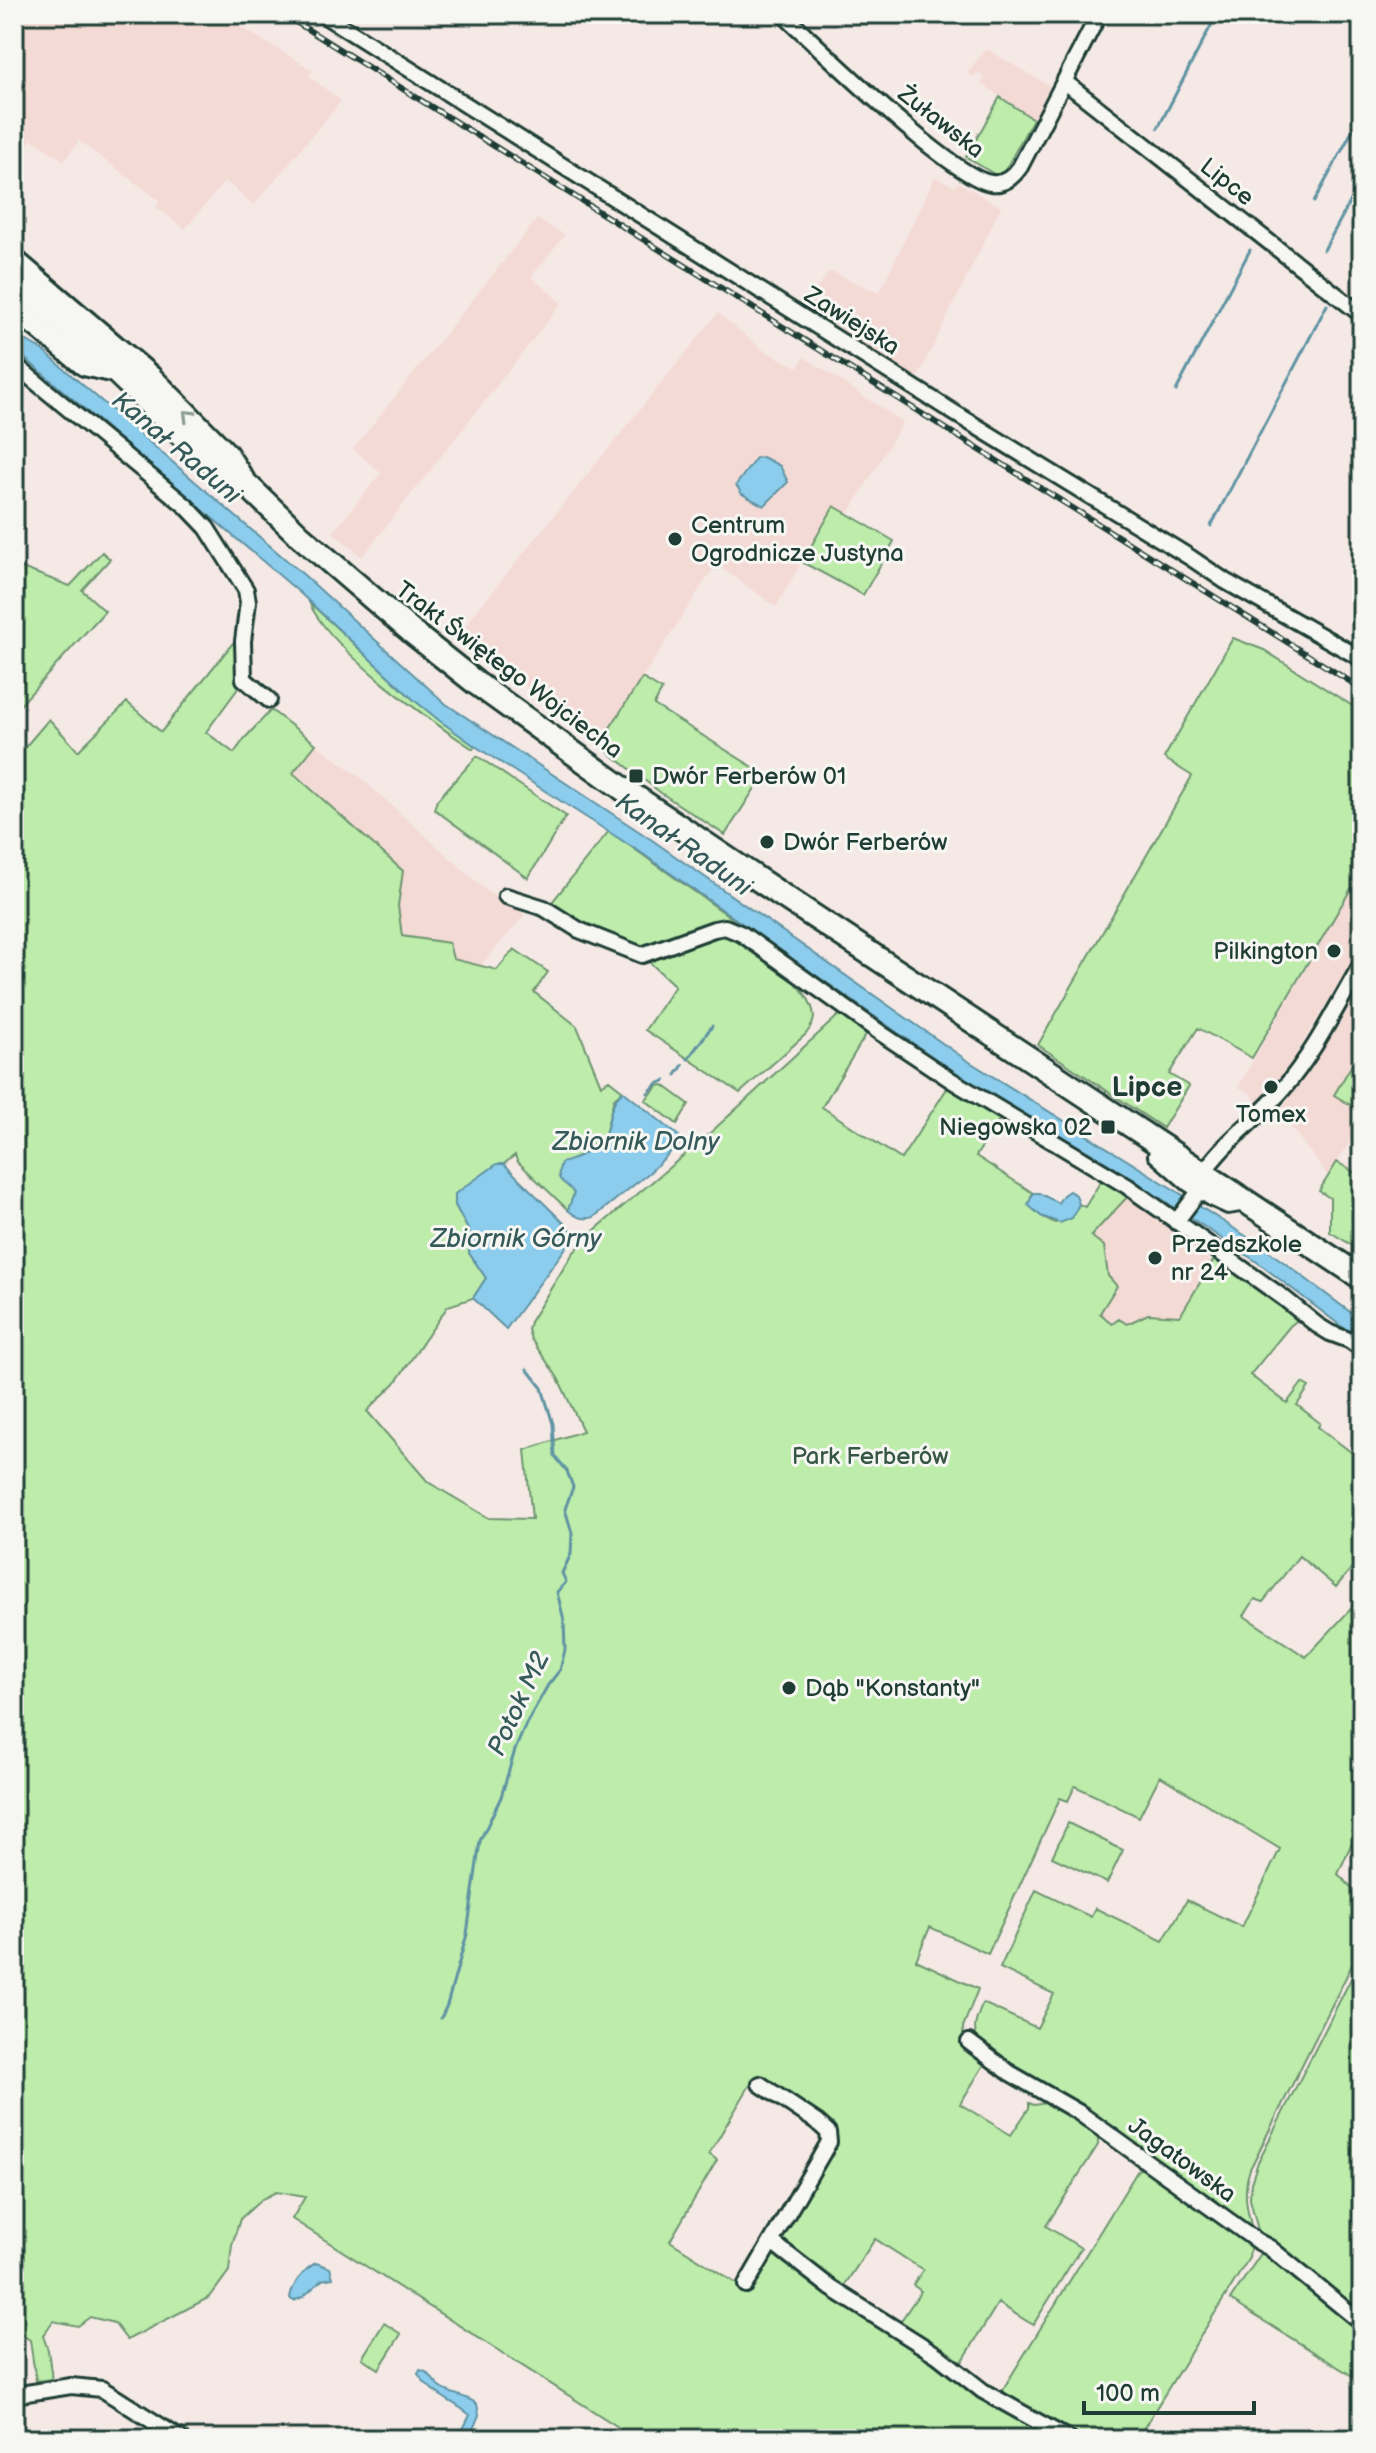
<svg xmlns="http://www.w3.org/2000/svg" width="1376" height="2453" viewBox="0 0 1376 2453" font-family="'Balsamiq Sans',sans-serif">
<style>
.built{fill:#f4dad5}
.green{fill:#bdecab;stroke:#6e9470;stroke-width:2}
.water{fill:#8ccded;stroke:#6093a3;stroke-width:2}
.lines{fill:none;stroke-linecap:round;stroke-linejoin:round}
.stream{stroke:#6093a3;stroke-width:3}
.minor-casing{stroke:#1f3d34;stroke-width:20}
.secondary-casing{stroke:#1f3d34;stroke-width:26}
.primary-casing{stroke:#1f3d34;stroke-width:28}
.minor{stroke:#f6f6f2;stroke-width:14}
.secondary{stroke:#f6f6f2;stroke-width:20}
.primary{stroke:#f6f6f2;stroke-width:22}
.rail-casing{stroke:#1f3d34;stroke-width:6}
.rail{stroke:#f6f6f2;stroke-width:3;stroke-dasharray:9;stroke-linecap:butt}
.oneway{stroke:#8a9a93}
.poi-dot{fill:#1f3d34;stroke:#f6f6f2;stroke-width:3}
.labels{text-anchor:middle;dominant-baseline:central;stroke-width:6;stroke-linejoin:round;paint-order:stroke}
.street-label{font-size:24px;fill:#1f3d34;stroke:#f6f6f2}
.poi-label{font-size:24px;fill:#1f3d34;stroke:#f6f6f2;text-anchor:start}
.park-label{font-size:24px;fill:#375746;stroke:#f6f6f2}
.water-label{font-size:26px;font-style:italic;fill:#355a59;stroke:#f6f6f2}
.quarter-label{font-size:28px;font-weight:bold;fill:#1f3d34;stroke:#f6f6f2}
</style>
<rect width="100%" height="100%" fill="#f5e9e5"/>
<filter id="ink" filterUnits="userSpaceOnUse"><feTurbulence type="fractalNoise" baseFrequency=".0125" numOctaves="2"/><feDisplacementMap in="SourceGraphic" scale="16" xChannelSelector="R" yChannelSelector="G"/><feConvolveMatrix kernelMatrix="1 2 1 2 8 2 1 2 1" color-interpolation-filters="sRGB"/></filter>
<g filter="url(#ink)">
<path class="built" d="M 14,14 L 219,14 L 313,70 L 309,76 L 341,101 L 254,205 L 225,181 L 185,229 L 156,207 L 160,201 L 79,141 L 64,161 L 32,139 L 14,164 Z
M 986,49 L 1050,86 L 1033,119 L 981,83 L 985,79 L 978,72 L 973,77 L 967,73 Z
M 935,177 L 955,187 L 958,182 L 1001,207 L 916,381 L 854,343 L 854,341 L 802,308 L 830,271 L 879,293 Z
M 537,219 L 565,235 L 531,277 L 562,303 L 362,557 L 333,532 L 381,473 L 353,449 Z
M 718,313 L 763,350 L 798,367 L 804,357 L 903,422 L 848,515 L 833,507 L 776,607 L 716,564 L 599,745 L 459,633 Z
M 316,744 L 359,776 L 487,891 L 506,902 L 528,908 L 522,913 L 524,916 L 480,966 L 453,959 L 449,943 L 402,936 L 398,906 L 403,871 L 293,773 Z
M 1362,870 L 1362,944 L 1290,1064 L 1268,1095 L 1259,1105 L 1250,1093 L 1238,1087 Z
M 1362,983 L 1362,1048 L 1334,1095 L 1362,1112 L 1362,1122 L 1328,1176 L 1280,1113 L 1330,1030 Z
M 1131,1193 L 1155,1214 L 1203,1246 L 1204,1257 L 1212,1262 L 1180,1316 L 1148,1314 L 1127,1324 L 1113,1324 L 1100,1313 L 1108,1276 L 1104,1246 L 1091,1236 Z"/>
<path class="green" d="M 1000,97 L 1033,119 L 1003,174 L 994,174 L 966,157 Z
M 834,506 L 894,541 L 863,595 L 802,562 Z
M 102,552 L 110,559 L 82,590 L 105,611 L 14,712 L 14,565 L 70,586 Z
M 309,602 L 414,700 L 475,746 L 473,749 C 430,721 327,647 309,602 Z
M 241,633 L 238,683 L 239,687 L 206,732 L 234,753 L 245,738 L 271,710 L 316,744 L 293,773 L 403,871 L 398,906 L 402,936 L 449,943 L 453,959 L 497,970 L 514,949 L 548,972 L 534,992 L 577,1026 L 601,1085 L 609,1080 L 623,1091 L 614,1098 L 605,1135 L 573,1160 L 570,1187 L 574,1194 L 568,1210 L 517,1161 L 515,1155 L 504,1164 L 497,1164 L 455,1205 L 471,1235 L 469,1253 L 486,1278 L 473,1298 L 448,1306 L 395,1383 L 367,1411 L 428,1482 L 489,1518 L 532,1519 L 525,1450 L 583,1431 L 558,1378 L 531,1339 L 528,1330 L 530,1322 L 573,1253 L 596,1229 L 709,1134 L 841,1013 L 868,1031 L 822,1107 L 901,1159 L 948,1087 L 1001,1117 L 976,1156 L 1033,1193 L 1031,1196 L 1041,1216 L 1055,1223 L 1072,1218 L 1079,1204 L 1085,1207 L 1104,1176 L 1116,1184 L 1117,1189 L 1123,1193 L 1128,1191 L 1131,1193 L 1091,1236 L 1104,1246 L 1108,1276 L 1117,1286 L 1100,1313 L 1112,1324 L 1119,1319 L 1127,1324 L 1148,1314 L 1180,1316 L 1216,1256 L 1300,1318 L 1290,1326 L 1250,1375 L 1287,1403 L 1302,1383 L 1309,1387 L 1297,1405 L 1320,1423 L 1318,1427 L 1351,1452 L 1362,1452 L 1362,1556 L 1336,1587 L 1299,1556 L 1263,1602 L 1255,1599 L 1244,1616 L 1306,1657 L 1362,1597 L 1362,1820 L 1338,1874 L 1362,1898 L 1362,1945 L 1250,2169 C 1242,2192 1247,2210 1253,2233 L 1094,2119 L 1088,2107 L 1072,2100 L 1064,2101 L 981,2048 C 971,2029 975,2022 983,2003 L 1037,2028 L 1054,1994 L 1000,1968 L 1036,1890 L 1091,1917 L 1095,1908 L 1163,1941 L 1187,1900 L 1242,1927 L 1280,1849 L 1160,1776 L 1139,1817 L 1075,1786 L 1068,1801 L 1060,1798 L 988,1954 L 930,1927 L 916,1960 L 978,1989 L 963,2027 L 964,2044 L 987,2060 L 960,2104 L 1011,2135 L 1029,2108 L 1029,2103 L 1034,2105 L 1052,2102 L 1098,2133 L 1098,2145 L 1046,2226 L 1081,2248 L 1033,2325 L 998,2303 L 959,2367 L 898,2325 L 921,2291 L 913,2285 L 923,2270 L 875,2239 L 842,2289 L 783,2247 L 781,2237 L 833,2144 L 825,2124 L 757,2077 L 750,2085 L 709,2154 L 717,2160 L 670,2241 L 745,2289 L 769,2249 L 1062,2439 L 637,2439 L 292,2219 L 305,2197 L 276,2192 L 262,2199 L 240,2219 L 232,2245 L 229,2271 L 210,2297 L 127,2340 L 114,2323 L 90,2317 L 78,2326 L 53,2321 L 43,2336 L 48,2350 L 52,2379 L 36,2381 L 30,2340 L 14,2330 L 14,748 L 20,753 L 49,719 L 78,751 L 127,702 L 161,732 Z
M 1233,638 L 1264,650 L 1362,712 L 1362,870 L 1252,1058 L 1198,1028 L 1169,1074 L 1189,1086 L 1163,1128 L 1038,1045 L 1192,776 L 1164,758 Z
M 642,678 L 662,690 L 654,705 L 764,774 L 725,835 L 661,793 L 599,745 Z
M 477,756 L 566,816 L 528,878 L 434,809 L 437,800 Z
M 609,831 L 850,1002 L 848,1005 L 738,928 L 650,949 L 633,947 L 557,909 L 553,901 Z
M 724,932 C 750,943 813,985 814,1017 C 814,1024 810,1028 806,1034 L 740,1093 L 645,1030 L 675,986 L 646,959 Z
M 1362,1048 L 1362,1112 L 1334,1095 Z
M 663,1085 L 689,1104 L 677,1124 L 645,1100 L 658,1086 Z
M 1337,1162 L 1362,1177 L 1362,1239 L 1357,1248 L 1330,1232 L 1330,1198 L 1319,1191 Z
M 1068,1823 L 1123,1850 L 1107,1883 L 1052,1857 Z
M 1362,1957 L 1362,2319 L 1260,2238 L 1250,2199 L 1251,2183 L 1258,2162 Z
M 1147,2166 L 1247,2237 L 1250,2248 L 1249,2258 L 1137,2439 L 1076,2439 L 1000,2394 L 1138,2170 Z
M 1264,2249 L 1362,2326 L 1362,2382 L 1230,2300 Z
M 384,2323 L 401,2334 L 379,2369 L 362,2358 Z"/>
<path class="water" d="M 24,341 L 27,341 L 41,349 L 305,576 L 446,704 L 652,840 L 965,1059 L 1186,1197 L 1178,1210 L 1107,1163 L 955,1073 L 643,854 L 475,746 L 440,721 L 414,700 L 300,593 L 27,360 L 14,352 L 14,348 Z
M 763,457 L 780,466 L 788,482 L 764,506 L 742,494 L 736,485 L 756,458 Z
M 623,1091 L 680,1137 L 681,1142 L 650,1172 L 594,1217 C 583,1220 577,1218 568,1210 L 574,1193 C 564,1179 554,1184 561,1163 C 575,1160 601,1146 606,1131 C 611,1116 610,1102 623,1091 Z
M 497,1164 L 504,1164 L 573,1232 L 573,1238 L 506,1329 L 473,1298 L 486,1278 L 469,1253 L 471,1235 L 455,1205 L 455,1194 Z
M 1069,1191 L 1076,1195 L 1079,1204 L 1072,1218 L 1060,1223 L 1041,1216 L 1028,1205 L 1033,1193 L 1039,1193 L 1058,1203 L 1063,1195 Z
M 1196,1204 L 1266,1249 L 1362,1321 L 1362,1342 L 1257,1262 L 1188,1216 Z
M 316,2263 L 330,2268 L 333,2278 L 322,2280 L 303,2297 L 294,2301 L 290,2299 C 291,2286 305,2268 316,2263 Z
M 420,2370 C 431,2372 431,2380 440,2387 C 450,2395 466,2395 477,2404 L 479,2415 L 469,2439 L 466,2439 L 467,2434 L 463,2429 L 470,2415 C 451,2399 433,2396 418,2374 Z"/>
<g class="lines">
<path class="stream" d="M 1158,128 L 1217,14
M 1314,202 L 1362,113
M 1324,250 L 1362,180
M 1176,391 L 1250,250
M 1211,526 L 1327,305
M 688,1059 L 712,1026
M 676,1075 L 683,1065
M 648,1093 L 657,1084 L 666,1080
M 441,2018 L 447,2005 L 467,1934 L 480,1841 L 501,1797 L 515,1750 L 526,1724 L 548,1685 L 560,1670 L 565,1650 L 564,1620 L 557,1592 L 566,1582 L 562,1573 L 571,1554 L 572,1533 L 565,1509 L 573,1487 L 567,1471 L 555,1456 L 553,1424 L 542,1388 L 527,1369"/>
<g class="minor-casing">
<path id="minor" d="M 322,14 L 953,412 L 1191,558 L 1225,581 L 1362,659
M 783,14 C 818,46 952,178 991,183 C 1004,185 1013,177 1020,167 L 1099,14
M 1065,82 L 1362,315
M 14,364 L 186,506 L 207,528 L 246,590 L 248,602 L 243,641 L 244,679 L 269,700
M 506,896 L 544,908 L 579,930 L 642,955 L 714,929 L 725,927 L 742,934 L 882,1034 L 951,1080 L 1127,1186 L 1285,1299 L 1317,1325 L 1330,1333 L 1349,1340 L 1362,1349
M 1159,1145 L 1156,1155 L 1188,1183 L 1213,1199 L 1228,1206 L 1246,1203
M 1202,1175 C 1224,1141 1257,1120 1283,1089 C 1315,1052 1337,1005 1362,963
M 1176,1222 L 1200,1190
M 969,2042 L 1010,2073 L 1078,2112 L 1257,2241 L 1270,2248 L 1362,2323
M 772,2242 L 831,2288 L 937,2355 L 983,2391 L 1069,2439
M 746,2285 L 829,2142 L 828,2132 L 817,2122 L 760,2084
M 14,2395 L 71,2386 L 102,2389 L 181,2439"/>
</g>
<g class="secondary-casing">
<path id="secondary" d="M 14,308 L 84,365 L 124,374"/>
</g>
<g class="primary-casing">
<path id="primary" d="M 14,261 L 150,377 L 226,454 L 244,482 L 299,535 L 413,633 L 476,683 L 622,788 L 783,896 L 1362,1278
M 14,282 L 66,324 L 214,466 L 242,481"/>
</g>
<use href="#minor" class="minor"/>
<use href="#secondary" class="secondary"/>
<use href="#primary" class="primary"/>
<g class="rail-casing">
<path id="rail" d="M 283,14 L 1362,689"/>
</g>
<use href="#rail" class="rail"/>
</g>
<defs><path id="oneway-chevron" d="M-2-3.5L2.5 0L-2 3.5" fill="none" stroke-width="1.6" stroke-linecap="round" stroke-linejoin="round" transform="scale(2)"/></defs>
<use class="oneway" href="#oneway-chevron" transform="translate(188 415) rotate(-135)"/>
</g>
<g class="poi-dot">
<circle cx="675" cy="539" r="8"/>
<rect x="628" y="768" width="16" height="16" rx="4"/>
<circle cx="767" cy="842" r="8"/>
<circle cx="1334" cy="951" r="8"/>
<circle cx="1271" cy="1087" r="8"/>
<rect x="1100" y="1119" width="16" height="16" rx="4"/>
<circle cx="1155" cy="1258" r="8"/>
<circle cx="789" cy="1688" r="8"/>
</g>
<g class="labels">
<g class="street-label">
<text transform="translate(941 122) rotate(38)">Żuławska</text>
<text transform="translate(1227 182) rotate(38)">Lipce</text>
<text transform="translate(852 321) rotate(32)">Zawiejska</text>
<text transform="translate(509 670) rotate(37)">Trakt Świętego Wojciecha</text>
<text transform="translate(1182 2160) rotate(36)">Jagatowska</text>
</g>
<g class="poi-label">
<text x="691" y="525">Centrum<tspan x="691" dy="28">Ogrodnicze Justyna</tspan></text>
<text x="652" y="776">Dwór Ferberów 01</text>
<text x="783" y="842">Dwór Ferberów</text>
<text x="1318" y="951" text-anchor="end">Pilkington</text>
<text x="1271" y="1114" text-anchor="middle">Tomex</text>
<text x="1092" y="1127" text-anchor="end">Niegowska 02</text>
<text x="1171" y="1244">Przedszkole<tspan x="1171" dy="28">nr 24</tspan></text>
<text x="805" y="1688">Dąb "Konstanty"</text>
</g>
<g class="park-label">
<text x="870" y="1456">Park Ferberów</text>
</g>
<g class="water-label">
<text transform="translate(176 448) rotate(40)">Kanał Raduni</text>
<text transform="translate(683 845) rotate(35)">Kanał Raduni</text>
<text x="636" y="1142">Zbiornik Dolny</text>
<text x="516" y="1239">Zbiornik Górny</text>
<text transform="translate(519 1704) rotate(-65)">Potok M2</text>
</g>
<g class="quarter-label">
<text x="1147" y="1087">Lipce</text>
</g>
</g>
<rect width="1376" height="2453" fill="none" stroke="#f6f6f2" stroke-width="48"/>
<rect x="24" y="24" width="1328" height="2405" fill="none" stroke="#1f3d34" stroke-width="3" filter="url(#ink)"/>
<path d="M1084 2401v12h170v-12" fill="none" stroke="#1f3d34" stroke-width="4"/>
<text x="1096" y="2401" font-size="24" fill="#1f3d34" stroke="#f6f6f2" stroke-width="6" paint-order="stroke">100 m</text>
</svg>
